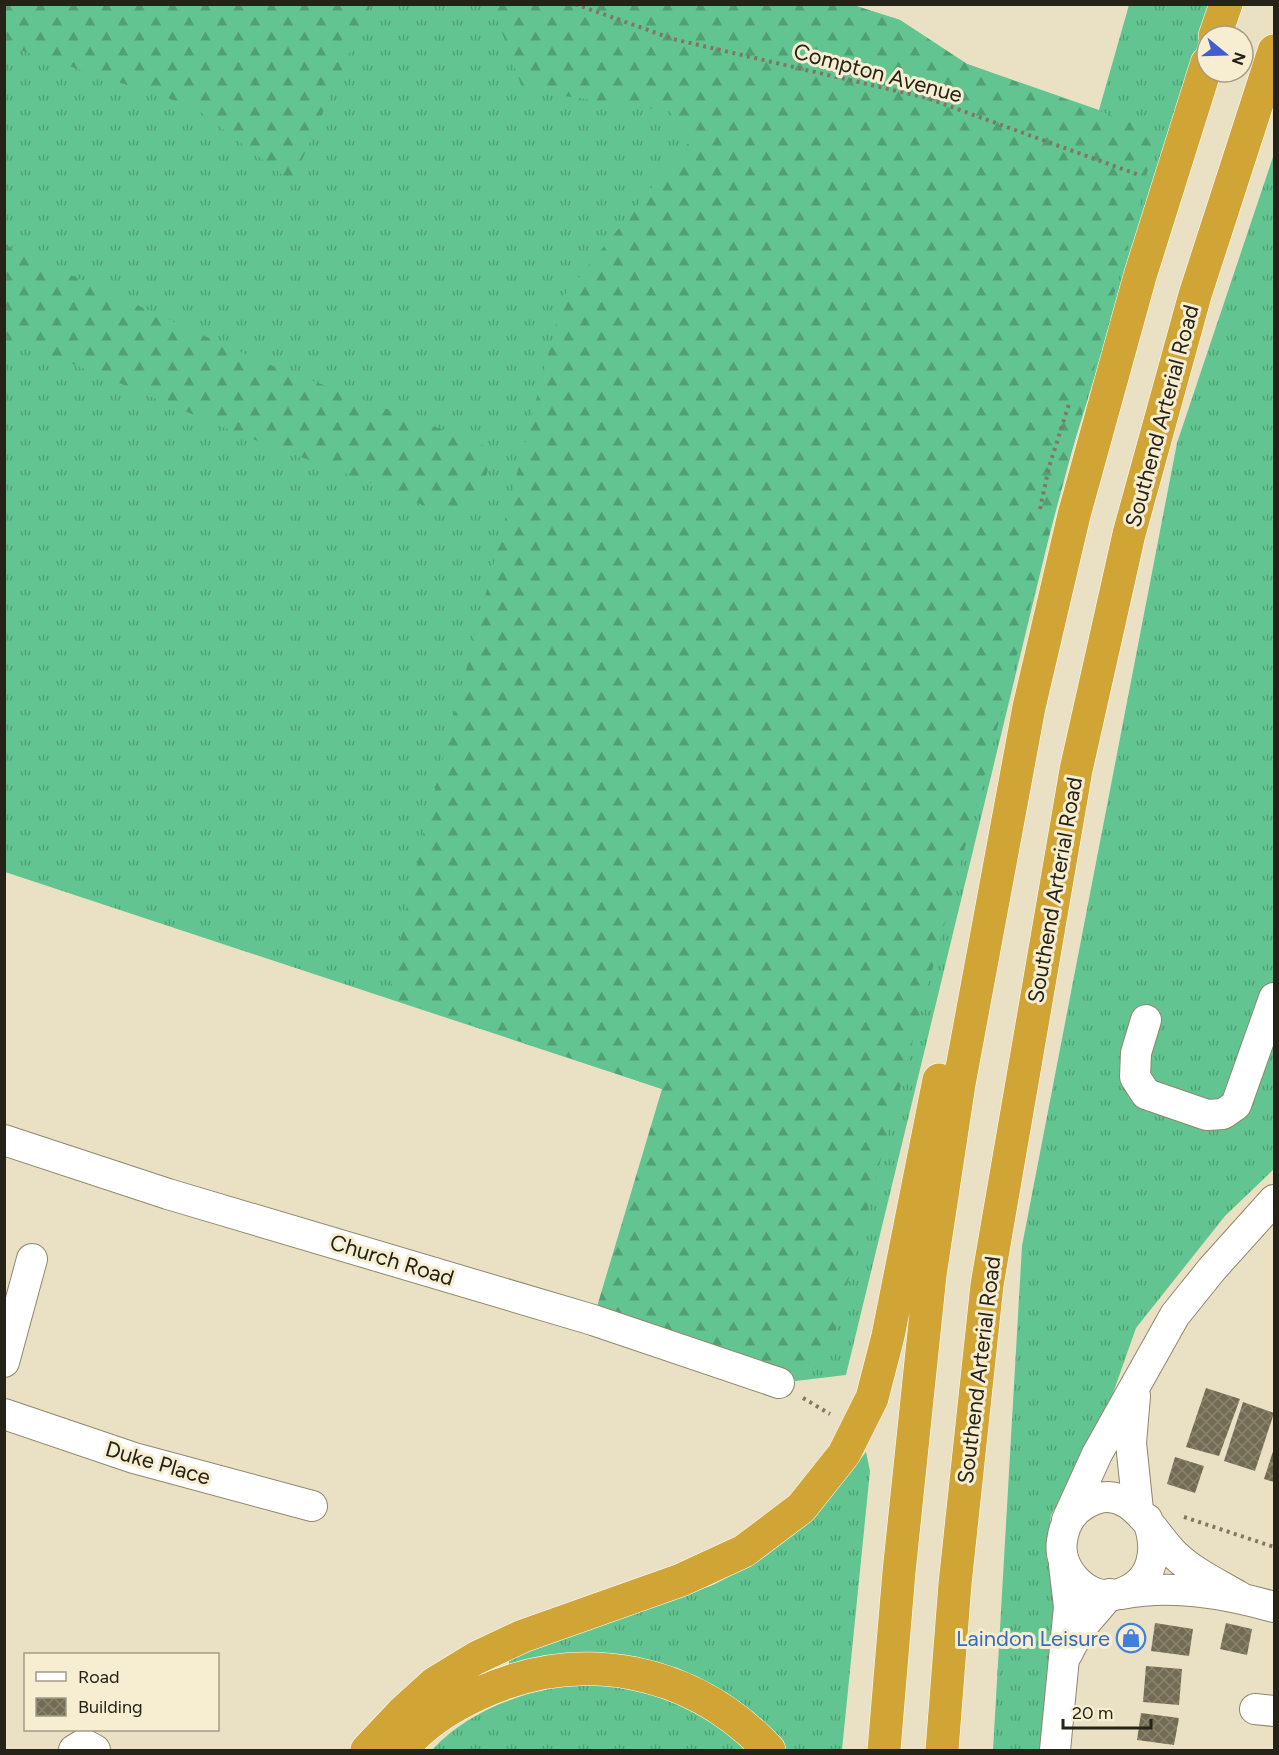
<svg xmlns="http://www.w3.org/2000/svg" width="1279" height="1755" viewBox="0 0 1279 1755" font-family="Figtree,sans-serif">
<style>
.grass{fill:url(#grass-tufts)}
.forest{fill:url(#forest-firs)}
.building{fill:url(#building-cross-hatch)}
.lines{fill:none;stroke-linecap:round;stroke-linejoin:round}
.minor-casing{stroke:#8f876d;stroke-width:32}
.highway-casing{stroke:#fff;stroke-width:34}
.path{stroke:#7e7865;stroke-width:4;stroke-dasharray:3 4.5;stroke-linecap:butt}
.minor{stroke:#fff;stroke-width:30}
.highway{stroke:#d0a535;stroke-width:33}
.labels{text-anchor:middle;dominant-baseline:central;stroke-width:6;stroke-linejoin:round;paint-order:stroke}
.street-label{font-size:22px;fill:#252217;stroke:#f7eed2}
.shop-label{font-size:22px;fill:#366cbe;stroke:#f7eed2;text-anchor:end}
</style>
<defs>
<pattern id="grass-tufts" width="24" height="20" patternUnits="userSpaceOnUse" patternTransform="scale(1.5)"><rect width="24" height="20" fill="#62c591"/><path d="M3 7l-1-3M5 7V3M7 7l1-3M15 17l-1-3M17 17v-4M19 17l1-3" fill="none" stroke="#51a075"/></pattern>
<pattern id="forest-firs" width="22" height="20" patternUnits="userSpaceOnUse" patternTransform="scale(1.5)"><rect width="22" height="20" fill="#62c591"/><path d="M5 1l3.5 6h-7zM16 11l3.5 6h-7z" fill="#51a075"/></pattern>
<pattern id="building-cross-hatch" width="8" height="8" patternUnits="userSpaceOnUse" patternTransform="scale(1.5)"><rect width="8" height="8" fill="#736b52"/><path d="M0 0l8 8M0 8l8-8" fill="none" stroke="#8a8471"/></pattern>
</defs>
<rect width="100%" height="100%" fill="#eae1c5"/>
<path class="grass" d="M 5,5 L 853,5 L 900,20 L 967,64 L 1099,110 L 1129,5 L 1210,5 L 1063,479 L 846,1375 L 779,1383 L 662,1089 L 5,872 Z
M 1274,154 L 1274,1169 L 1225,1216 L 1136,1328 L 1087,1467 L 1068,1486 L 1051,1515 L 1046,1556 L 1062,1607 L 1051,1750 L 993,1750 L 1022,1246 L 1177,443 Z
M 866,1452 L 870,1471 L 842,1750 L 786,1750 L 756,1721 L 545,1659 L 509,1664 L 509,1657 L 713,1585 L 756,1562 L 825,1504 Z
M 590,1681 L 678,1698 L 752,1750 L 432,1750 C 473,1706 532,1689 590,1681 Z"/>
<path class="forest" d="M 5,4 L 371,4 L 371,5 L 292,182 L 194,107 L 5,45 Z
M 492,5 L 853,5 L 900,20 L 967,64 L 1158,132 L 826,1363 L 779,1383 L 593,1320 L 662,1089 L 388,997 L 423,835 L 563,297 L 689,142 L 669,111 L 523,90 Z
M 5,245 L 260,361 L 493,449 L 482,492 L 455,521 C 388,485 316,464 245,436 C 165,404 87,366 5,340 Z"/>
<path class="building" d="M 1206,1388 L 1240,1399 L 1219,1456 L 1186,1447 Z
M 1243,1402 L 1274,1413 L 1255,1471 L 1224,1461 Z
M 1274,1448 L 1274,1482 L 1264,1479 Z
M 1175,1457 L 1204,1466 L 1195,1493 L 1167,1484 Z
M 1155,1623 L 1193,1629 L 1189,1656 L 1151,1651 Z
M 1226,1623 L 1252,1629 L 1247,1655 L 1220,1649 Z
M 1146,1666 L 1182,1669 L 1179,1705 L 1143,1702 Z
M 1141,1713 L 1179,1718 L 1174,1745 L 1137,1740 Z"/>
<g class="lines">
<g class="minor-casing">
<path id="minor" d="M 1146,1020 L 1136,1053 L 1135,1077 L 1146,1094 L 1207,1115 L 1223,1114 L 1236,1105 L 1274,998
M 4,1140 L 168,1194 L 593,1320 L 779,1383
M 4,1362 L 32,1259
M 1135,1396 L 1131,1443 L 1138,1510
M 4,1414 L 134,1458 L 312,1506
M 1147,1519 C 1159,1548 1155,1583 1119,1594 C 1089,1603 1057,1570 1062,1541 C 1064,1525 1071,1512 1085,1504 C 1129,1478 1151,1532 1175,1555 C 1194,1573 1218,1584 1240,1597
M 1067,1520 L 1097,1454 L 1175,1315 L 1212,1269 L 1274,1200
M 1121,1594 C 1172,1584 1224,1593 1274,1607
M 1067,1654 L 1080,1629 L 1110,1594
M 1255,1709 L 1274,1711
M 74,1750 L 84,1744 L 95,1750
M 1055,1750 L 1069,1607 L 1064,1565"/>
</g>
<g class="highway-casing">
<path id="highway" d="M 1215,36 L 1226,4
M 367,1750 L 402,1713 L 435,1683 L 476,1658 L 523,1636 L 681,1580 L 744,1551 L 801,1508 L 844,1454 L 872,1398 L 888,1336 L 939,1080
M 402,1750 C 421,1725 450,1707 478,1694 C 580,1646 692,1668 769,1750
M 884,1750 L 899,1572 L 930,1275 L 959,1084 L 1029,707 L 1074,515 L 1140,276 L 1207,63
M 942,1750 L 955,1584 L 987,1285 L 1076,770 L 1129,534 L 1195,295 L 1274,51"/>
</g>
<path class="path" d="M 575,4 L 673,39 L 927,98 L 1139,175
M 1040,509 L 1049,467 L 1069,404
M 803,1398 L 830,1414
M 1184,1517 L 1274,1547"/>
<use href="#minor" class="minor"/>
<use href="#highway" class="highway"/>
</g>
<defs>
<g id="shop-ring" transform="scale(1.5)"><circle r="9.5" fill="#f7eed2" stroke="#3f7fe0" stroke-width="1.5"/><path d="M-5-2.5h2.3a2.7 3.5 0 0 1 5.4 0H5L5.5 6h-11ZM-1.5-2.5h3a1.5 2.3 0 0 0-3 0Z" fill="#3f7fe0"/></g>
</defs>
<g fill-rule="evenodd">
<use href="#shop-ring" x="1131" y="1638"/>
</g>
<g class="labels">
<g class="street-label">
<text transform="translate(878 73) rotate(15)">Compton Avenue</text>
<text transform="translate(1162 416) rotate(-75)">Southend Arterial Road</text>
<text transform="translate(1055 890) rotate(-80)">Southend Arterial Road</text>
<text transform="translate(392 1260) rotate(17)">Church Road</text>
<text transform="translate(979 1370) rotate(-83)">Southend Arterial Road</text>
<text transform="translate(158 1463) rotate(16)">Duke Place</text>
</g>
<g class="shop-label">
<text x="1110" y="1638">Laindon Leisure</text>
</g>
</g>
<rect width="1279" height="1755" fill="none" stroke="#252217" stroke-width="12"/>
<rect x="24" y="1653" width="195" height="78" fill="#f7eed2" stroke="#a39c87" stroke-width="1.5"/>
<rect x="36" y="1672" width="30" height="9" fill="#ffffff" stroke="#a39c87" stroke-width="1.5"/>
<text x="78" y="1683" font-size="18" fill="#252217">Road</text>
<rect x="36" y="1698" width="30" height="18" fill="url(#building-cross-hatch)" stroke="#a39c87" stroke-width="1.5"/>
<text x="78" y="1713" font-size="18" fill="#252217">Building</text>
<g transform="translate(1225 54) rotate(109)"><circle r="28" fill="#f7eed2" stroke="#a39c87" stroke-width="1.5"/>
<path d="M0-4.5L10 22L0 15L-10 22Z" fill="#435dd1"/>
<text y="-9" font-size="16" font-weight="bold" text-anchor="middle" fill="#252217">N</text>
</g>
<path d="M1063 1719v9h88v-9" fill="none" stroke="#252217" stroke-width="3"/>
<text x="1072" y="1719" font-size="18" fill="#252217" stroke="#f7eed2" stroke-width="4.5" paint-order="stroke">20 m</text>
</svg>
